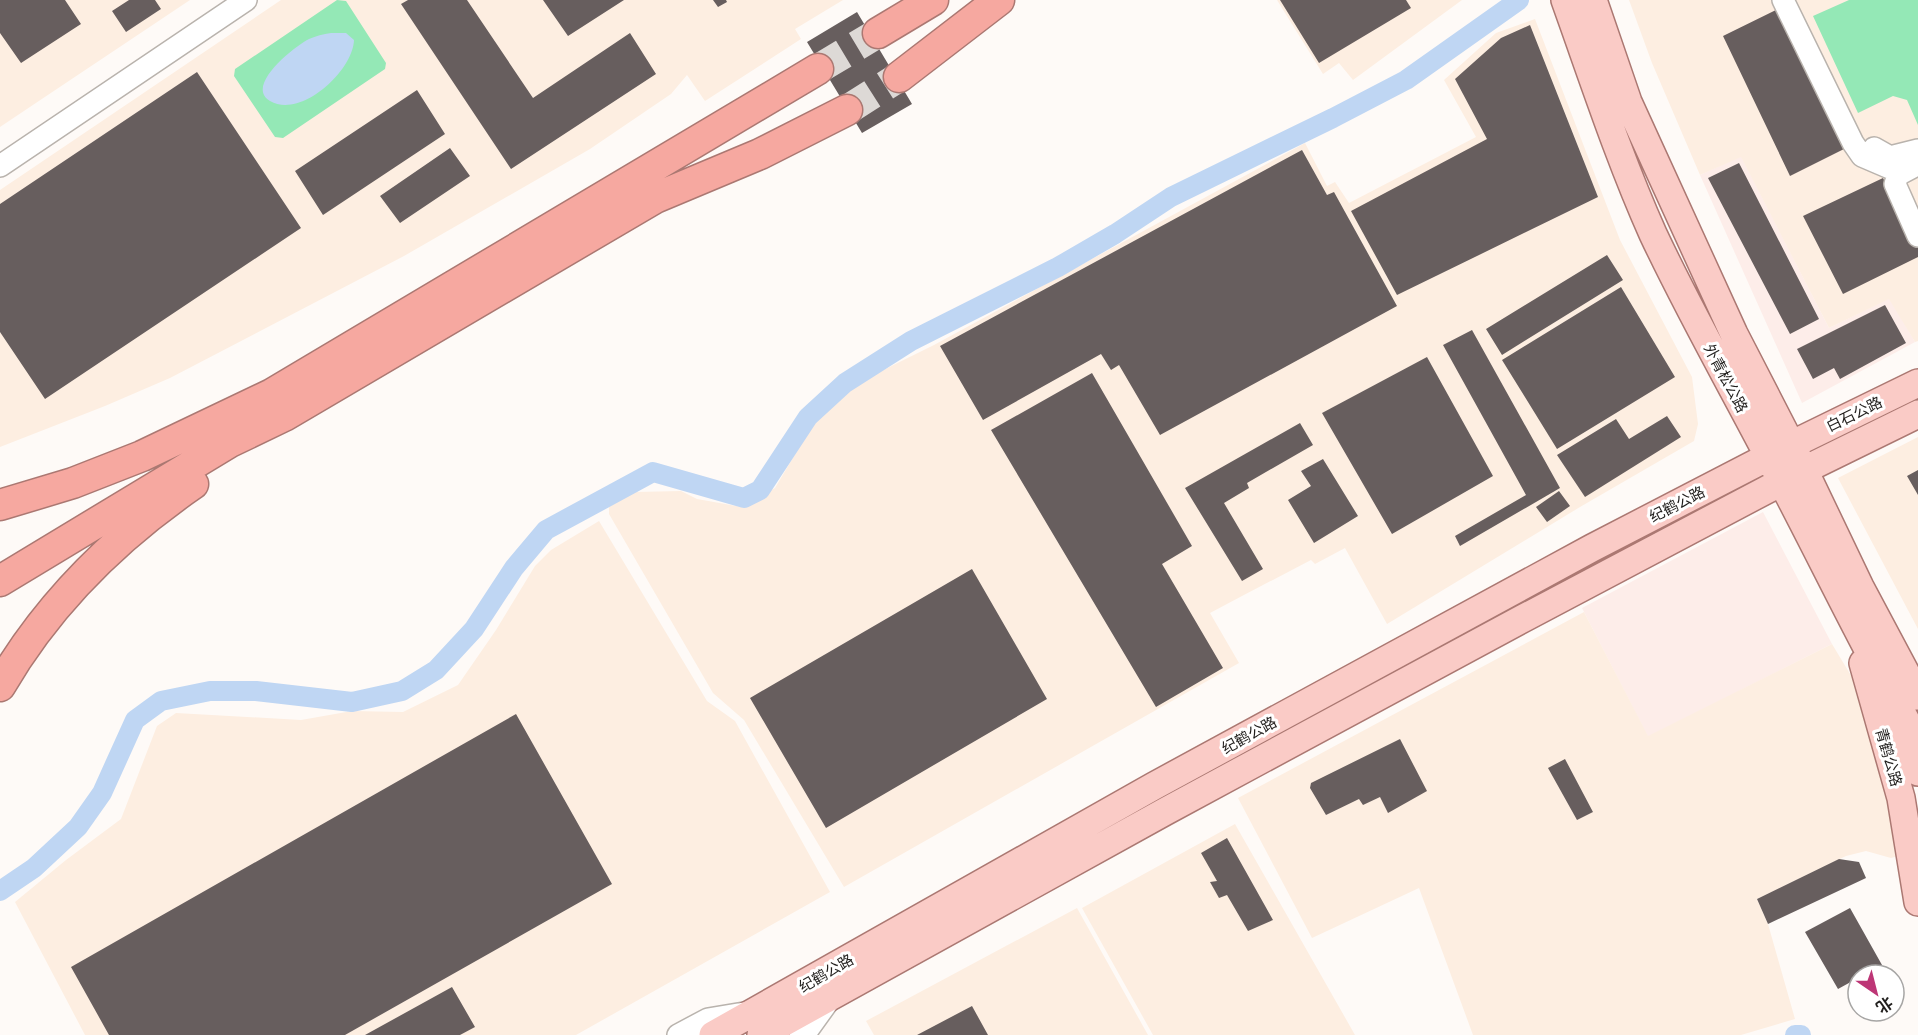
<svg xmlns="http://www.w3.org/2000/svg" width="1918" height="1035" viewBox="0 0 1918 1035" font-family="Inter,'Noto Sans SC',sans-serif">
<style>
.commercial{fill:#fdede9}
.industrial{fill:#fdeee1}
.green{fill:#94e8b6}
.water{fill:#bfd6f3}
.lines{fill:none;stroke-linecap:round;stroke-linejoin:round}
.canal{stroke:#bfd6f3;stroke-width:20}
.building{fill:#675e5e}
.highway-tunnel{stroke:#ddd9d6;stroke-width:30;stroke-dasharray:30 15;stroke-linecap:butt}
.minor-casing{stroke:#b9b3ad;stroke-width:24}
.major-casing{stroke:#ab7872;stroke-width:30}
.highway-casing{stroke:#ab7872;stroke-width:33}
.minor{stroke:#fff;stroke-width:21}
.major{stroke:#facbc6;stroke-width:27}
.highway{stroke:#f6a8a0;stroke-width:30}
.labels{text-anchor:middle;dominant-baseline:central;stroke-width:6;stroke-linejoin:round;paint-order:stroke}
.street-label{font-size:15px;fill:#201e1c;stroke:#fff}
</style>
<rect width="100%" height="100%" fill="#fefaf7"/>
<path class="commercial" d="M 1741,156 L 1829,328 L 1890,298 L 1915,342 L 1802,403 L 1700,175 Z
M 1763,512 L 1832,644 L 1648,737 L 1582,608 Z"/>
<path class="industrial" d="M 0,0 L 190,0 L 0,127 Z
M 281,0 L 843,0 L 795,29 L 801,39 L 705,101 L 687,75 L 671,94 L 590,149 L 404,256 L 170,378 L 105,406 L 0,447 L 0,190 Z
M 1277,0 L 1462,0 L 1353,80 L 1339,63 L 1323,74 Z
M 1629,0 L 1918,0 L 1918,341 L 1915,342 L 1889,299 L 1829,328 L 1741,157 L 1700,175 L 1652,63 Z
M 1535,19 L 1620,240 L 1692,377 L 1698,424 L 1694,441 L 1580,507 L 1387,624 L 1345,548 L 1315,564 L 1311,560 L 1242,596 L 1210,613 L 1239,663 L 844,887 L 744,720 L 713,693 L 609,514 L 609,503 L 635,492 L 681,491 L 697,499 L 742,507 L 775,488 L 794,456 L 809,425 L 834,399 L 849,387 L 934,345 L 1305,143 L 1327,186 L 1335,182 L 1349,203 L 1476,137 L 1444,80 L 1496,33 Z
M 1918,437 L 1918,629 L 1838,478 Z
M 599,521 L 707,701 L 735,721 L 830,892 L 576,1035 L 85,1035 L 15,902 L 66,860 L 121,819 L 157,726 L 176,713 L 301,720 L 352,711 L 403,712 L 458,685 L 496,630 L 535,566 L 551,550 Z
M 1584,612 L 1648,736 L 1832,644 L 1867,702 L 1902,855 L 1891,858 L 1866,851 L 1846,856 L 1757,899 L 1768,924 L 1795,1019 L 1741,1035 L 1473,1035 L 1419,888 L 1312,938 L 1238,798 Z
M 1235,824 L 1355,1035 L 1153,1035 L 1082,908 Z
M 1077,908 L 1148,1035 L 874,1035 L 866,1021 Z"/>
<path class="green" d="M 337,0 L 346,1 L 386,63 L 385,69 L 283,138 L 275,137 L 234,76 L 235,69 Z
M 1849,0 L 1918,0 L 1918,125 L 1907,100 L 1893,96 L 1858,113 L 1813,16 Z"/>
<path class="water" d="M 331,33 L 346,33 L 354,40 C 353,71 301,119 270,101 C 244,86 295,46 309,39 C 316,36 323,34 331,33 Z"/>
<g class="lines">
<path class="canal" d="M 0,891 L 34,868 L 78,827 L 102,793 L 135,720 L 161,701 L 210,691 L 256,691 L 352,702 L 402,691 L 436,670 L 474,629 L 514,568 L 546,530 L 653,472 L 744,498 L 760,490 L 808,417 L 845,383 L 911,341 L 1058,267 L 1115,234 L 1171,197 L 1333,118 L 1406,80 L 1519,0
M 1795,1035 L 1801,1035"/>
</g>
<path class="building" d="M 0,0 L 65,0 L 81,24 L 21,63 L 0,33 Z
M 129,0 L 155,0 L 161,9 L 126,32 L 112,11 Z
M 408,0 L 467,0 L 533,98 L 630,33 L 656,74 L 511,169 L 401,4 Z
M 543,0 L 624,0 L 568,36 Z
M 713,0 L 726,0 L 727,2 L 718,7 Z
M 1280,0 L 1406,0 L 1411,8 L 1319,63 Z
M 1780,8 L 1848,147 L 1790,176 L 1723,36 Z
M 857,12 L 912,104 L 862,133 L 807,42 Z
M 1530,25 L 1598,197 L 1397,295 L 1351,211 L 1487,139 L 1455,79 L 1501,38 Z
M 197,72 L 301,228 L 45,399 L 0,332 L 0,204 Z
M 417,90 L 445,134 L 323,215 L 295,171 Z
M 450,148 L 470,176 L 400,223 L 380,196 Z
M 1302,150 L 1327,195 L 1334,192 L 1397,306 L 1160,435 L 1119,365 L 1111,370 L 1101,354 L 983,420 L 940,346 Z
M 1739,163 L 1819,319 L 1790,334 L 1708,178 Z
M 1883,178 L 1918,247 L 1918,257 L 1843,294 L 1803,216 Z
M 1607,255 L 1623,280 L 1502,355 L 1486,329 Z
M 1621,287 L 1675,377 L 1557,449 L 1502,360 Z
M 1885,305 L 1906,343 L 1840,379 L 1834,368 L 1813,379 L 1797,349 Z
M 1472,330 L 1560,488 L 1460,546 L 1455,536 L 1526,495 L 1443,345 Z
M 1427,357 L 1493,476 L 1392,534 L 1322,413 Z
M 1092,373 L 1192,546 L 1162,564 L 1223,668 L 1156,707 L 991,430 Z
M 1667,416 L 1681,437 L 1585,497 L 1557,455 L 1616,419 L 1629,439 Z
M 1300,423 L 1313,445 L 1247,483 L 1249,488 L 1224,503 L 1263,569 L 1242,581 L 1185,488 Z
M 1323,459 L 1358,516 L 1314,543 L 1288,500 L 1311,486 L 1301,471 Z
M 1918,470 L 1918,495 L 1907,476 Z
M 1559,491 L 1570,506 L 1547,522 L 1536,507 Z
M 972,569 L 1047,699 L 826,828 L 750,698 Z
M 516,714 L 612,884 L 345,1035 L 109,1035 L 71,967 Z
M 1400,739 L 1427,791 L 1388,813 L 1380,797 L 1363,805 L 1359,799 L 1326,815 L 1310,788 L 1311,783 Z
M 1565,759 L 1593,812 L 1577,820 L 1548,768 Z
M 1227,838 L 1273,920 L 1248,931 L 1227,895 L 1219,898 L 1210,882 L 1217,881 L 1201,853 Z
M 1839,859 L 1859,862 L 1866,878 L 1768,924 L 1757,899 Z
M 1850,908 L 1882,965 L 1863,975 L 1858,975 L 1858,978 L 1838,989 L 1805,932 Z
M 452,987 L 475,1027 L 460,1035 L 365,1035 Z
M 972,1006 L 988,1035 L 917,1035 Z"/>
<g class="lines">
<path class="highway-tunnel" d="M 818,69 L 878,33
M 847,110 L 899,77"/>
<g class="minor-casing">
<path id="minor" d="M 1783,0 L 1853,143 L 1862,156 L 1890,168 L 1904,171
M 1874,148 L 1890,157 L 1918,150
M 0,166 L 246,0
M 1915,166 L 1898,175 L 1895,184 L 1918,236
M 678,1035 L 708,1019 L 744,1013
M 800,1035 L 807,1031 L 830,999"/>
</g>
<g class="major-casing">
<path id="major" d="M 1565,0 C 1593,78 1619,158 1653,234 C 1693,319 1740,400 1783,484 C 1828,570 1870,658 1918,742
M 1593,0 L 1628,102 L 1734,334 L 1804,470 L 1860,587 L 1918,696
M 1863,663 L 1901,798 L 1918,902
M 1904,724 L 1918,772
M 713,1035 L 1154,786 L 1592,548 L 1791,445 L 1918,383
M 761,1035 L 1166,811 L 1522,619 L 1804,470 L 1918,414"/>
</g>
<g class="highway-casing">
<path id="highway" d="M 878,33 L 933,0
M 899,77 L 999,0
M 0,505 L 73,483 L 142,456 L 272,394 L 818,69
M 0,581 L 230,442 L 284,416 L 655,198 L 760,154 L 847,110
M 0,686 C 47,605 116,537 193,484"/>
</g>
<use href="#minor" class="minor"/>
<use href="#major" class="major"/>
<use href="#highway" class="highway"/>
</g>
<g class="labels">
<g class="street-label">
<text transform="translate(1726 378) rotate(62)">外青松公路</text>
<text transform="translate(1854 414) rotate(-26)">白石公路</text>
<text transform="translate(1677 504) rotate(-27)">纪鹤公路</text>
<text transform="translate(1249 735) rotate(-29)">纪鹤公路</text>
<text transform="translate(1889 757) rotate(74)">青鹤公路</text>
<text transform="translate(826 973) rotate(-30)">纪鹤公路</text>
</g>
</g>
<g transform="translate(1876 993) rotate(145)"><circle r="28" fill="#ffffff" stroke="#a6a5a4" stroke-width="1.5"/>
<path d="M0-4.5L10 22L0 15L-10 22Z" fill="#bd3676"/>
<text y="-9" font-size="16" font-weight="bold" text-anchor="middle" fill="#201e1c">北</text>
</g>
</svg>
